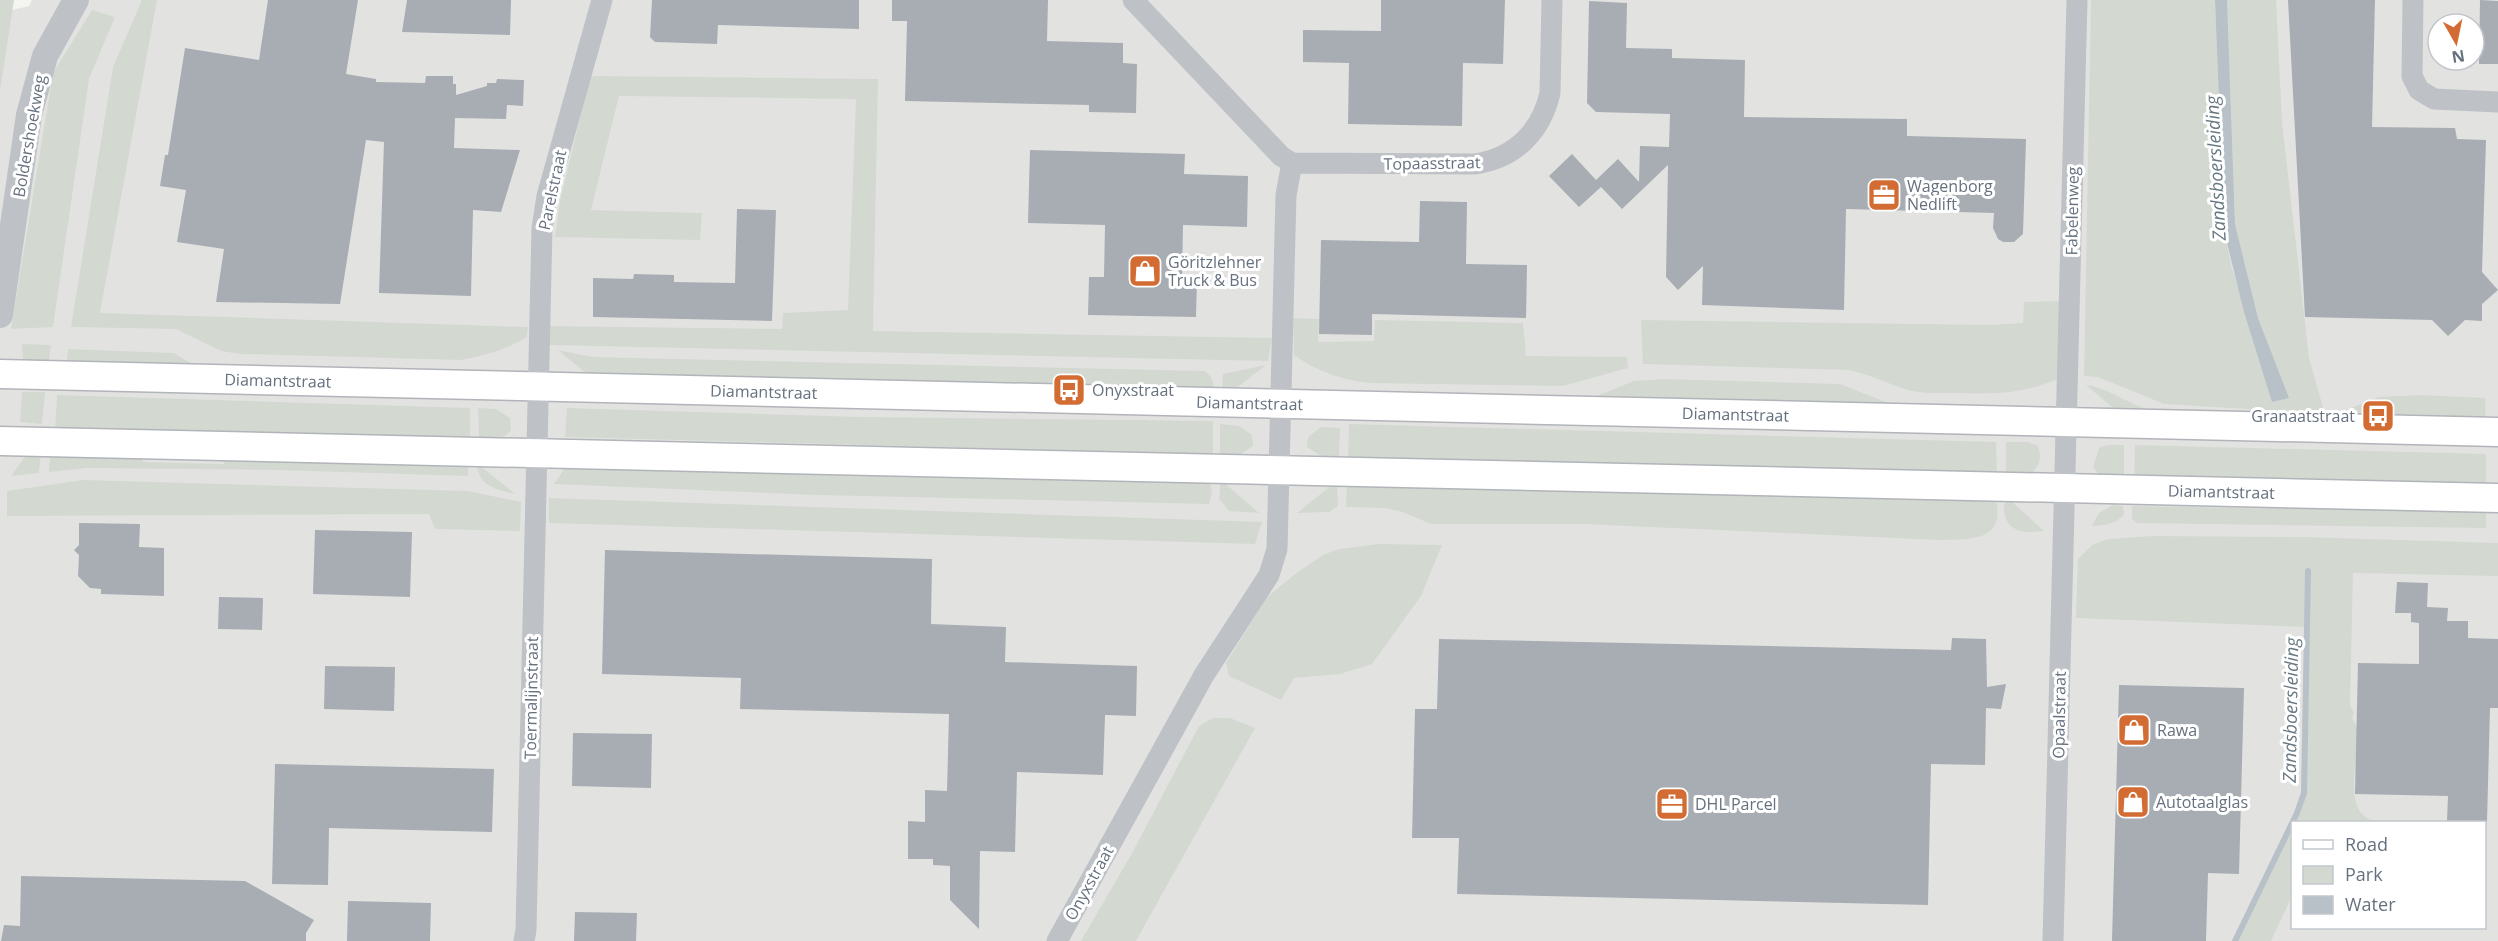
<svg xmlns="http://www.w3.org/2000/svg" width="2498" height="941" viewBox="0 0 2498 941" font-family="'Open Sans',sans-serif">
<style>
.built{fill:#e2e3e1;fill-rule:evenodd}
.green{fill:#d3d9d1}
.water{fill:#b8c1c7}
.lines{fill:none;stroke-linecap:round;stroke-linejoin:round}
.stream{stroke:#b8c1c7;stroke-width:6}
.building{fill:#a8adb3}
.secondary-casing{stroke:#b1b4b9;stroke-width:31}
.minor{stroke:#bec1c5;stroke-width:21}
.tertiary{stroke:#bec1c5;stroke-width:26}
.secondary{stroke:#fff;stroke-width:28}
.labels{text-anchor:middle;dominant-baseline:central;stroke-width:6;stroke-linejoin:round;paint-order:stroke}
.street-label{font-size:16px;fill:#66717f;stroke:#fff}
.poi-label{font-size:16px;fill:#66717f;stroke:#fff;text-anchor:start}
.water-label{font-size:18px;font-style:italic;fill:#677883;stroke:#fff}
</style>
<rect width="100%" height="100%" fill="#f4f4f1"/>
<path class="built" d="M 32,0 L 2498,0 L 2498,941 L 0,941 L 0,13 L 29,6 ZM 2438,24 L 2474,24 L 2474,60 L 2438,60 ZM 2292,822 L 2484,822 L 2484,928 L 2292,928 Z"/>
<path class="green" d="M 0,0 L 14,0 L 0,91 Z
M 142,0 L 157,0 L 100,313 L 528,327 L 527,337 C 507,349 485,356 461,360 L 241,354 L 221,351 L 176,329 L 71,327 L 113,67 Z
M 2091,0 L 2215,0 L 2224,231 L 2231,265 L 2273,402 L 2288,398 L 2258,318 L 2235,224 L 2227,0 L 2276,0 L 2282,122 L 2309,358 L 2324,411 L 2312,413 L 2164,404 L 2098,377 L 2084,376 Z
M 92,10 L 115,17 L 89,79 L 53,327 L 11,329 L 53,73 Z
M 590,76 L 878,79 L 873,331 L 1272,338 L 1268,361 L 550,345 L 548,326 L 782,329 L 783,313 L 848,310 L 856,99 L 619,96 L 591,210 L 702,213 L 700,240 L 555,237 L 560,201 Z
M 2061,301 L 2058,379 C 2020,395 1993,394 1953,393 C 1936,393 1918,394 1902,388 C 1884,382 1868,374 1849,370 L 1643,364 L 1641,320 L 1991,325 L 2023,323 L 2024,302 Z
M 1293,318 L 1319,319 L 1318,342 L 1374,341 L 1375,320 L 1523,323 L 1526,356 L 1627,357 L 1628,368 L 1563,386 L 1370,383 C 1342,380 1318,372 1294,355 Z
M 22,344 L 51,345 L 48,366 L 23,365 Z
M 68,349 L 174,353 L 208,374 L 66,371 Z
M 558,350 L 592,357 L 1205,371 C 1215,379 1214,385 1212,396 L 1130,394 L 1130,384 L 1054,383 L 1053,393 L 595,381 Z
M 1266,365 L 1221,400 L 1223,374 Z
M 1664,379 L 1840,384 L 1921,416 L 1576,404 L 1634,381 Z
M 2086,385 C 2111,388 2130,407 2156,411 L 2312,416 L 2338,413 L 2379,397 L 2420,395 L 2485,398 L 2486,426 L 2432,425 L 2432,415 L 2352,413 L 2352,423 L 2125,418 Z
M 22,392 L 45,392 L 42,424 L 20,422 Z
M 57,395 L 470,408 L 470,439 L 55,429 Z
M 478,408 L 496,409 L 510,418 L 511,430 C 502,442 492,439 479,439 Z
M 567,408 L 860,417 L 1213,421 L 1213,454 L 565,437 Z
M 1220,424 L 1239,426 L 1252,435 L 1253,446 L 1240,455 L 1220,455 Z
M 1349,424 L 1996,442 L 1997,477 L 1348,457 Z
M 1321,427 L 1340,428 L 1339,457 L 1321,456 L 1307,447 L 1308,437 Z
M 2006,442 L 2028,442 L 2038,446 C 2043,460 2038,468 2028,477 L 2006,477 Z
M 2107,445 L 2124,445 L 2124,479 C 2110,479 2101,479 2093,467 L 2099,448 Z
M 2135,445 L 2486,454 L 2486,489 L 2134,480 Z
M 143,452 L 143,462 L 224,464 L 224,454 L 465,462 L 468,467 L 468,476 L 279,470 L 87,468 L 49,472 L 50,454 Z
M 27,454 L 41,454 L 39,473 L 11,476 Z
M 569,462 L 1210,480 L 1212,492 L 1209,504 L 817,495 L 554,484 Z
M 477,463 L 515,494 C 496,490 477,485 477,463 Z
M 83,480 L 468,491 L 521,502 L 520,531 L 435,529 L 429,514 L 7,516 L 7,491 Z
M 1221,480 L 1259,513 L 1229,511 L 1219,499 Z
M 1337,481 L 1338,506 L 1329,512 L 1297,513 Z
M 1347,482 L 1996,498 C 1997,505 1998,512 1997,518 C 1994,543 1957,539 1939,540 L 1582,524 L 1431,524 L 1403,512 L 1385,508 L 1346,507 Z
M 549,498 L 1262,522 L 1255,544 L 549,523 Z
M 2009,499 L 2044,531 C 2027,533 2008,534 2004,512 C 2003,506 2004,503 2009,499 Z
M 2113,505 L 2123,506 L 2124,515 C 2114,525 2105,525 2092,526 L 2099,513 Z
M 2132,506 L 2486,512 L 2486,528 L 2137,523 L 2132,519 Z
M 2153,536 L 2303,537 L 2498,543 L 2498,576 L 2353,573 L 2350,705 L 2354,713 L 2352,718 C 2354,722 2358,726 2358,731 C 2361,755 2340,809 2372,820 C 2383,824 2398,822 2409,822 L 2292,822 L 2292,896 L 2271,941 L 2235,941 L 2297,813 L 2304,793 L 2306,627 L 2076,618 L 2078,559 L 2092,545 L 2108,539 Z
M 1379,544 L 1442,545 L 1421,596 L 1372,664 L 1340,674 L 1294,678 L 1281,700 L 1229,676 L 1226,663 L 1267,597 L 1299,571 L 1323,555 L 1339,549 Z
M 1213,718 L 1230,718 L 1255,728 L 1137,939 L 1136,941 L 1081,941 L 1131,855 L 1199,726 Z"/>
<path class="water" d="M 2215,0 L 2227,0 L 2235,224 L 2258,318 L 2289,398 L 2272,402 L 2244,312 L 2224,231 Z"/>
<g class="lines">
<path class="stream" d="M 2235,941 L 2297,813 L 2304,793 L 2308,571"/>
</g>
<path class="building" d="M 268,0 L 358,0 L 346,74 L 376,79 L 376,82 L 425,83 L 426,76 L 453,76 L 453,84 L 456,84 L 456,95 L 487,86 L 487,83 L 496,83 L 497,79 L 524,80 L 523,106 L 507,105 L 506,119 L 455,118 L 454,148 L 520,150 L 501,212 L 473,210 L 471,296 L 379,293 L 384,142 L 366,140 L 340,304 L 216,302 L 224,249 L 177,242 L 186,190 L 160,186 L 165,155 L 168,155 L 185,48 L 259,60 Z
M 407,0 L 511,0 L 510,35 L 402,32 Z
M 652,0 L 859,0 L 859,29 L 718,25 L 717,44 L 655,42 L 650,37 Z
M 892,0 L 1048,0 L 1047,41 L 1123,43 L 1123,63 L 1137,64 L 1136,113 L 1089,112 L 1089,105 L 905,101 L 907,21 L 892,21 Z
M 1381,0 L 1505,0 L 1503,64 L 1463,63 L 1462,126 L 1348,124 L 1349,63 L 1303,62 L 1303,30 L 1381,31 Z
M 2288,0 L 2375,0 L 2372,127 L 2455,128 L 2457,139 L 2486,140 L 2482,272 L 2498,290 L 2482,304 L 2482,321 L 2465,320 L 2448,336 L 2432,320 L 2305,317 Z
M 2480,0 L 2498,1 L 2498,64 L 2479,64 Z
M 1589,1 L 1627,3 L 1626,48 L 1672,49 L 1672,58 L 1745,60 L 1744,117 L 1907,119 L 1907,136 L 2026,139 L 2023,234 L 2014,242 L 2003,242 L 1998,239 L 1993,228 L 1994,213 L 1846,209 L 1844,310 L 1702,305 L 1703,266 L 1678,290 L 1666,277 L 1668,165 L 1622,209 L 1601,187 L 1579,207 L 1549,176 L 1572,154 L 1596,180 L 1618,159 L 1639,182 L 1640,146 L 1669,147 L 1670,114 L 1596,112 L 1587,103 Z
M 1030,150 L 1185,154 L 1184,174 L 1248,176 L 1247,227 L 1183,225 L 1182,279 L 1197,279 L 1196,317 L 1088,315 L 1089,277 L 1104,277 L 1105,225 L 1028,223 Z
M 1420,201 L 1467,202 L 1466,264 L 1527,265 L 1526,318 L 1372,314 L 1372,335 L 1319,334 L 1321,240 L 1419,242 Z
M 737,209 L 776,210 L 772,321 L 593,317 L 593,278 L 633,279 L 634,274 L 674,275 L 674,282 L 735,283 Z
M 79,523 L 140,524 L 139,547 L 164,548 L 164,596 L 101,594 L 101,589 L 90,588 L 78,576 L 79,555 L 74,550 L 79,545 Z
M 315,530 L 412,532 L 410,597 L 313,594 Z
M 605,550 L 932,559 L 931,624 L 1006,627 L 1005,662 L 1137,666 L 1136,716 L 1105,715 L 1103,775 L 1017,772 L 1015,852 L 980,851 L 979,929 L 950,900 L 950,866 L 933,865 L 933,859 L 908,859 L 908,821 L 925,822 L 925,790 L 947,791 L 949,714 L 740,709 L 741,678 L 602,674 Z
M 2397,582 L 2428,583 L 2427,607 L 2448,608 L 2447,621 L 2468,621 L 2468,638 L 2498,639 L 2498,708 L 2490,708 L 2487,822 L 2447,821 L 2448,796 L 2355,794 L 2358,663 L 2419,664 L 2419,623 L 2411,622 L 2411,613 L 2395,613 Z
M 219,597 L 263,598 L 262,630 L 218,629 Z
M 1952,638 L 1986,639 L 1987,687 L 2006,684 L 2001,709 L 1986,708 L 1985,765 L 1931,764 L 1928,905 L 1457,894 L 1459,838 L 1412,838 L 1415,709 L 1437,709 L 1439,639 L 1951,650 Z
M 325,666 L 395,667 L 394,711 L 324,709 Z
M 2119,685 L 2244,688 L 2239,874 L 2208,873 L 2206,941 L 2112,941 Z
M 573,733 L 652,734 L 651,788 L 572,786 Z
M 275,764 L 494,769 L 492,832 L 329,828 L 328,885 L 272,884 Z
M 21,876 L 245,881 L 314,920 L 306,933 L 306,941 L 1,941 L 4,925 L 20,926 Z
M 348,901 L 431,903 L 430,941 L 347,941 Z
M 575,912 L 637,913 L 636,941 L 574,941 Z"/>
<g class="lines">
<g class="secondary-casing">
<g id="secondary">
<path id="s1" d="M 0,374 L 2498,432"/>
<path id="s2" d="M 0,441 L 2498,498"/>
</g>
</g>
<path class="minor" d="M 1133,0 L 1281,156 L 1292,163 L 1475,164 C 1515,158 1541,132 1550,93 L 1552,0
M 2413,0 L 2412,76 L 2419,90 L 2434,99 L 2498,102
M 524,941 L 526,930 L 542,228 L 547,196 L 602,0
M 1057,941 L 1204,675 L 1269,575 L 1277,549 L 1286,195 L 1292,163
M 2053,941 L 2077,0"/>
<path class="tertiary" d="M 0,315 L 29,115 L 45,56 L 76,0"/>
<use href="#secondary" class="secondary"/>
</g>
<defs>
<g id="office-square" transform="scale(1.725)"><rect x="-9" y="-9" width="18" height="18" rx="4" fill="#d26c33" stroke="#fff"/><path d="M-6-3h4V-5.5h4V-3h4V5H-6ZM-1-4.5V-3h2v-1.5ZM-6 0V1H6V0Z" fill="#fff"/></g>
<g id="shop-square" transform="scale(1.725)"><rect x="-9" y="-9" width="18" height="18" rx="4" fill="#d26c33" stroke="#fff"/><path d="M-5-2.5h2.3a2.7 3.5 0 0 1 5.4 0H5L5.5 6h-11ZM-1.5-2.5h3a1.5 2.3 0 0 0-3 0Z" fill="#fff"/></g>
<g id="bus-square" transform="scale(1.725)"><rect x="-9" y="-9" width="18" height="18" rx="4" fill="#d26c33" stroke="#fff"/><path d="M-5-6H5V4H4V6H2V4H-2V6H-4V4H-5ZM-3.5-4V0h7V-4ZM-3.5 1.2v1.5H-2V1.2ZM2 1.2v1.5H3.5V1.2Z" fill="#fff"/></g>
</defs>
<g fill-rule="evenodd">
<use href="#office-square" x="1884" y="195"/>
<use href="#shop-square" x="1145" y="271"/>
<use href="#bus-square" x="1069" y="390"/>
<use href="#bus-square" x="2378" y="416"/>
<use href="#shop-square" x="2134" y="730"/>
<use href="#shop-square" x="2133" y="802"/>
<use href="#office-square" x="1672" y="804"/>
</g>
<g class="labels">
<g class="street-label">
<text transform="translate(29 136) rotate(-80)">Boldershoekweg</text>
<text transform="translate(1432 163) rotate(-1)">Topaasstraat</text>
<text transform="translate(552 190) rotate(-78)">Parelstraat</text>
<text transform="translate(2072 211) rotate(-89)">Fabelenweg</text>
<text stroke="none"><textPath href="#s1" startOffset="278">Diamantstraat</textPath></text>
<text stroke="none"><textPath href="#s1" startOffset="764">Diamantstraat</textPath></text>
<text stroke="none"><textPath href="#s1" startOffset="1250">Diamantstraat</textPath></text>
<text stroke="none"><textPath href="#s1" startOffset="1736">Diamantstraat</textPath></text>
<text stroke="none"><textPath href="#s2" startOffset="2222">Diamantstraat</textPath></text>
<text transform="translate(531 698) rotate(-89)">Toermalijnstraat</text>
<text transform="translate(2059 715) rotate(-89)">Opaalstraat</text>
<text transform="translate(1089 883) rotate(-61)">Onyxstraat</text>
</g>
<g class="poi-label">
<text x="1907" y="186">Wagenborg<tspan x="1907" dy="18">Nedlift</tspan></text>
<text x="1168" y="262">Göritzlehner<tspan x="1168" dy="18">Truck &amp; Bus</tspan></text>
<text x="1092" y="390">Onyxstraat</text>
<text x="2355" y="416" text-anchor="end">Granaatstraat</text>
<text x="2157" y="730">Rawa</text>
<text x="2156" y="802">Autotaalglas</text>
<text x="1695" y="804">DHL Parcel</text>
</g>
<g class="water-label">
<text transform="translate(2215 168) rotate(-93)">Zandsboersleiding</text>
<text transform="translate(2290 710) rotate(-89)">Zandsboersleiding</text>
</g>
</g>
<rect x="2291" y="821" width="195" height="108" fill="#ffffff" stroke="#c2c6cc" stroke-width="1.5"/>
<rect x="2303" y="840" width="30" height="9" fill="#ffffff" stroke="#c2c6cc" stroke-width="1.5"/>
<text x="2345" y="851" font-size="18" fill="#66717f">Road</text>
<rect x="2303" y="866" width="30" height="18" fill="#d3d9d1" stroke="#c2c6cc" stroke-width="1.5"/>
<text x="2345" y="881" font-size="18" fill="#66717f">Park</text>
<rect x="2303" y="896" width="30" height="18" fill="#b8c1c7" stroke="#c2c6cc" stroke-width="1.5"/>
<text x="2345" y="911" font-size="18" fill="#66717f">Water</text>
<g transform="translate(2456 42) rotate(171)"><circle r="28" fill="#ffffff" stroke="#c2c6cc" stroke-width="1.5"/>
<path d="M0-4.5L10 22L0 15L-10 22Z" fill="#d26c33"/>
<text y="-9" font-size="16" font-weight="bold" text-anchor="middle" fill="#66717f">N</text>
</g>
</svg>
